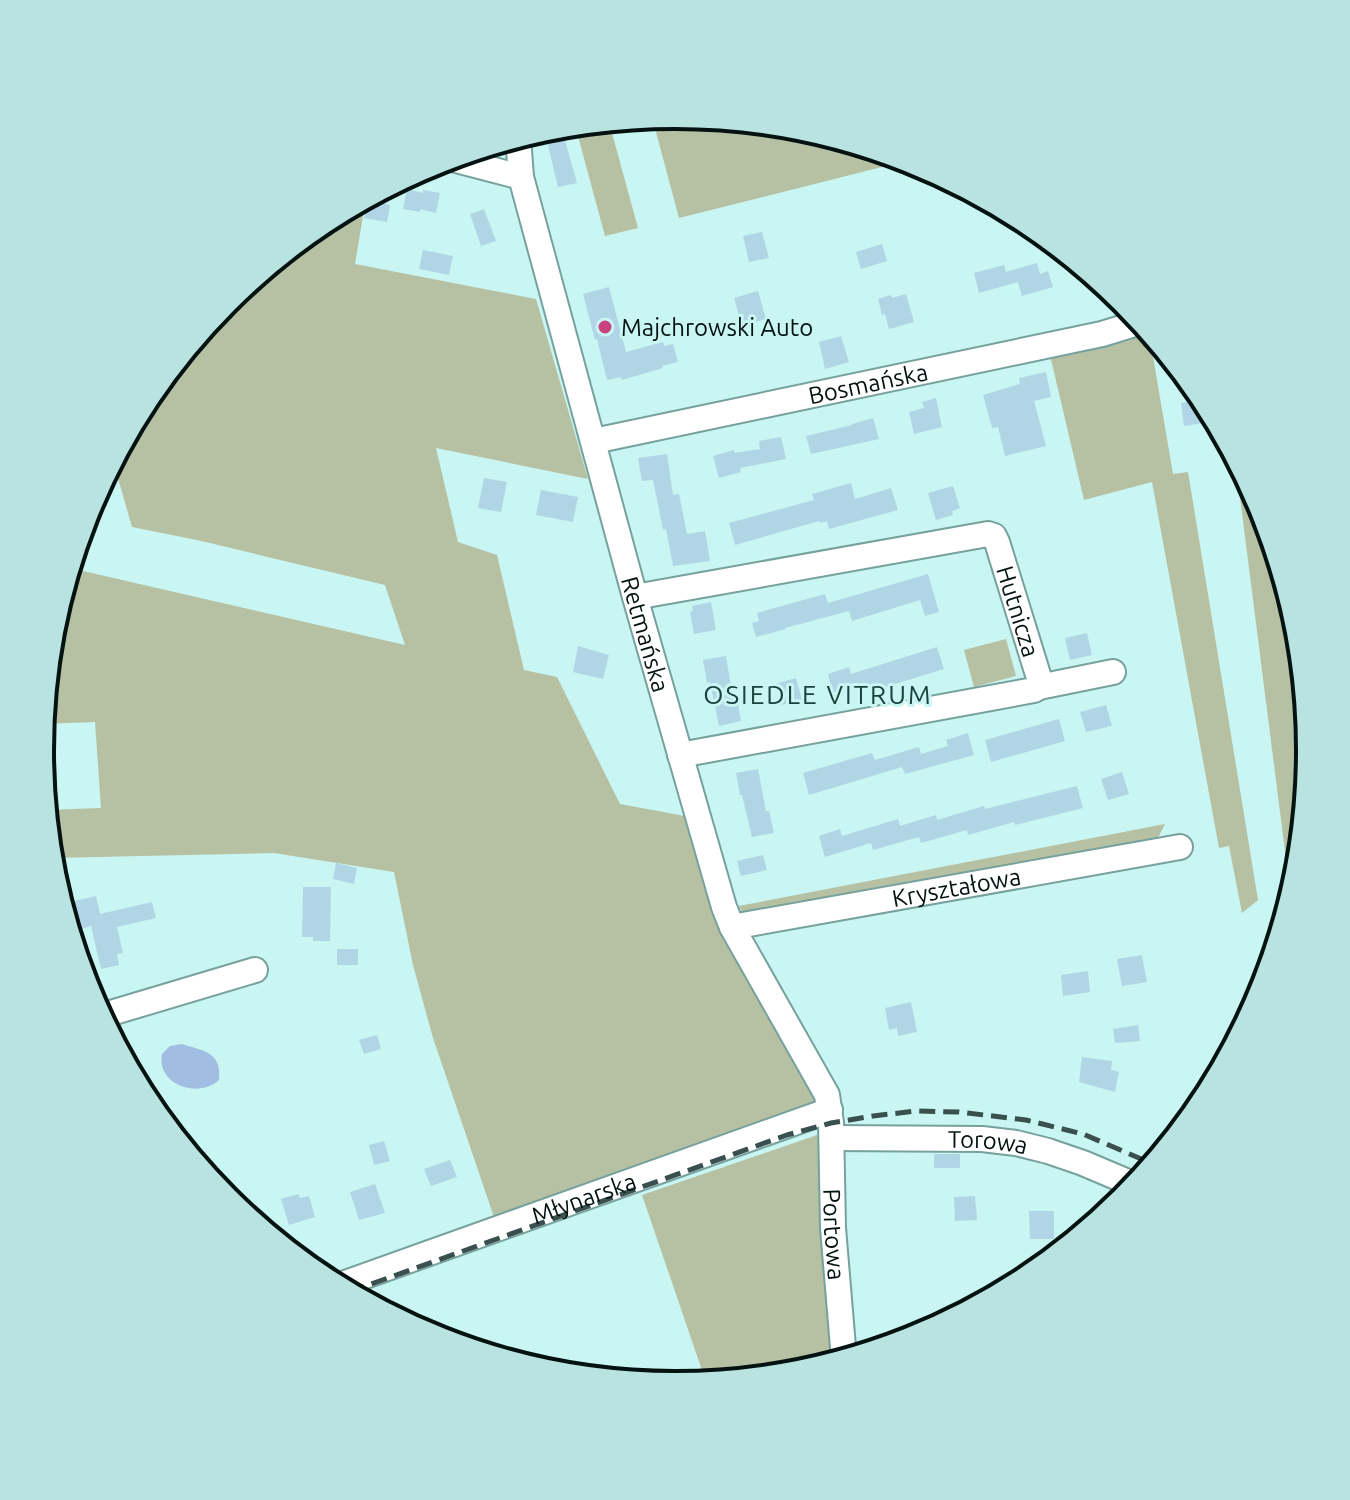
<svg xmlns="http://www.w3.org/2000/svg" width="1350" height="1500" viewBox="0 0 1350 1500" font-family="Ubuntu,sans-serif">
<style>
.green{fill:#b6c1a3}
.water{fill:#a2bde2}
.building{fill:#b0d6e5}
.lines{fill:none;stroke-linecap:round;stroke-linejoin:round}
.minor-casing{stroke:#77a19d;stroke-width:28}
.minor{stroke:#fff;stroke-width:24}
.rail{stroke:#39504e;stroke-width:5;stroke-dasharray:16 8;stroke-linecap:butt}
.poi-dot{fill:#ca4381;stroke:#c9f5f2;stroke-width:3}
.labels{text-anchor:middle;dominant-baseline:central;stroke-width:6;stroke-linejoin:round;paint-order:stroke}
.poi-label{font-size:24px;fill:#041312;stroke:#c9f5f2;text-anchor:start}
.street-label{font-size:24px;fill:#041312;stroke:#c9f5f2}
.neighbourhood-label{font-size:26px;letter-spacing:2px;fill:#19413e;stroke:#c9f5f2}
.rim{fill:none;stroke:#041312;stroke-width:4}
</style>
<rect width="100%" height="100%" fill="#c9f5f2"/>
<path class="green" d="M 675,115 L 799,127 L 883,153 L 886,166 L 679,218 L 652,117 Z
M 609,122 L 638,228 L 605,236 L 575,125 Z
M 366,198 L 355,264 L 536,299 L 588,479 L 436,448 L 458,542 L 497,555 L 524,670 L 557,677 L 620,804 L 685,816 L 724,939 L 812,1085 L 820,1105 L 798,1108 L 495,1220 L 433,1038 L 413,965 L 394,872 L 274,853 L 51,858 L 46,810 L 101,808 L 95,722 L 43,724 L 52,626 L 70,568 L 405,645 L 385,585 L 197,540 L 132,527 L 113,461 L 147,397 L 226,301 L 323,222 Z
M 1149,333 L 1173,474 L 1188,472 L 1258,900 L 1242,913 L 1229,846 L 1219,848 L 1152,482 L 1084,500 L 1050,355 L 1125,342 Z
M 1235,458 L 1262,507 L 1298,627 L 1310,750 L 1299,866 L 1288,875 Z
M 1006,639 L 1016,676 L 974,687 L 964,650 Z
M 1165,824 L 1157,840 L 743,914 L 739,906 Z
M 820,1134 L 836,1362 L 798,1373 L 706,1382 L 642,1195 Z"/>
<path class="water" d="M 182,1044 C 204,1051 222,1052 219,1080 C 199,1099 156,1085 162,1054 L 170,1046 Z"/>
<path class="building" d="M 561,126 L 577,183 L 558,187 L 544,129 Z
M 407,189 L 423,193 L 423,190 L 440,193 L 436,213 L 420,209 L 420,212 L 403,209 Z
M 367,201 L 390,205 L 387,222 L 364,218 Z
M 484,209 L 496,241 L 481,246 L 470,214 Z
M 762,232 L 769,258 L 749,262 L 743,236 Z
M 882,244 L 887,261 L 861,269 L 856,252 Z
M 423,250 L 453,256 L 449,275 L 419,269 Z
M 1037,263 L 1040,274 L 1048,271 L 1053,287 L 1022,296 L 1018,282 L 979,293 L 974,273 L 1004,265 L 1006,272 Z
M 609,287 L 626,352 L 663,342 L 664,346 L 673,344 L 678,362 L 662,366 L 663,368 L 622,380 L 621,377 L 607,380 L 597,339 L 595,340 L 583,294 Z
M 758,291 L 766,319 L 742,326 L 734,298 Z
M 906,294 L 914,322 L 889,329 L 885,314 L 882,315 L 878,299 L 891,295 L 892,298 Z
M 841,336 L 849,362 L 825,369 L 819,342 Z
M 1046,372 L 1051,397 L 1034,401 L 1046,446 L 1005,456 L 998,427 L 992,428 L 983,395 L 1020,384 L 1019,378 Z
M 936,398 L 942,427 L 914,434 L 909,412 L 924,408 L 922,402 Z
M 1204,399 L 1216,421 L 1184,426 L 1181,403 Z
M 873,418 L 879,439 L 811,454 L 806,436 L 852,425 L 852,424 Z
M 781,437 L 786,459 L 740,468 L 741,472 L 719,478 L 713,456 L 734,450 L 735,453 L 760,449 L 759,441 Z
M 667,454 L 673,495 L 679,494 L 687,534 L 705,531 L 710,561 L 673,566 L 666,529 L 663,530 L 653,480 L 642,481 L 638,458 Z
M 484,478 L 507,482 L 501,512 L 478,508 Z
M 851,483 L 855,499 L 891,488 L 898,510 L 829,529 L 827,521 L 820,523 L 819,521 L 735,545 L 729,523 L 814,500 L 812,494 Z
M 953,486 L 960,508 L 952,511 L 953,515 L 936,520 L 928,493 Z
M 541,490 L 578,497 L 573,522 L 536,515 Z
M 928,574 L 939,612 L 925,616 L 920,600 L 852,621 L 849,611 L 785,628 L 786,629 L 756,637 L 752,623 L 759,621 L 757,613 L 825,594 L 828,603 Z
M 711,602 L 716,630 L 694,634 L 690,612 L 693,611 L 692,606 Z
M 1087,633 L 1092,655 L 1070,660 L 1065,638 Z
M 578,646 L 609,655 L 603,679 L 573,672 Z
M 937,647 L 944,669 L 876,690 L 875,685 L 869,686 L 833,696 L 828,674 L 849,667 L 851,674 Z
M 726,656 L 733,699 L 737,699 L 741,721 L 719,726 L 710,682 L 707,683 L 703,660 Z
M 796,678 L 802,700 L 781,705 L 775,684 Z
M 1106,705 L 1112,726 L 1086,732 L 1080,712 Z
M 1059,719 L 1065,741 L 991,762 L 985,740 Z
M 968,733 L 974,755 L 905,774 L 902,767 L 809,795 L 803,773 L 872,753 L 875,760 L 919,747 L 921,754 L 948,746 L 946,740 Z
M 758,769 L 766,811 L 769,811 L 774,833 L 752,837 L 742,795 L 740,795 L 736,773 Z
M 1122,772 L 1129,794 L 1108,800 L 1101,779 Z
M 1077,786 L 1083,808 L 1015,825 L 1014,822 L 968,835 L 967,830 L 921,843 L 919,837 L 873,850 L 871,843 L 825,857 L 819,836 L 840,829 L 842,836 L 898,819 L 900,826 L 936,815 L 937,820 L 984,806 L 985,809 Z
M 763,855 L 767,870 L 741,876 L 737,861 Z
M 336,863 L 357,868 L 354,884 L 333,879 Z
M 303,887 L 331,887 L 330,941 L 313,941 L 313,937 L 302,937 Z
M 96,896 L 100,914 L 152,902 L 156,918 L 117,927 L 123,953 L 117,954 L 119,965 L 101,969 L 91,926 L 81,929 L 79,924 L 71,926 L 65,903 Z
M 337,949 L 358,949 L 358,965 L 337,965 Z
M 1142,955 L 1147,982 L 1122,986 L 1117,959 Z
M 1088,971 L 1090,992 L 1063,996 L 1061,975 Z
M 911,1002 L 917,1032 L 898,1036 L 897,1028 L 889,1030 L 885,1008 Z
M 1138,1025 L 1140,1041 L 1115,1043 L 1113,1029 Z
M 377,1035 L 381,1049 L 364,1054 L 359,1040 Z
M 1082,1057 L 1112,1061 L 1111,1070 L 1119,1072 L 1115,1092 L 1079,1082 Z
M 384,1141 L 390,1161 L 374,1165 L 369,1145 Z
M 934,1154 L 960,1154 L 960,1168 L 934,1168 Z
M 450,1160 L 457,1177 L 431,1186 L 424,1169 Z
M 375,1184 L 385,1213 L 359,1220 L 350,1192 Z
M 298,1194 L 300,1198 L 309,1196 L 315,1217 L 289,1225 L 281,1199 Z
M 975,1196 L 977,1220 L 955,1221 L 954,1197 Z
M 1029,1211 L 1054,1211 L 1054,1239 L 1030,1239 Z"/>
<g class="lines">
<g class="minor-casing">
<g id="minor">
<path id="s1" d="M 518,137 L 521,177 L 635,597 L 724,907 L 732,927 L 827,1095 L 831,1123 L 833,1228 L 844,1359"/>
<path d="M 448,158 L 521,177"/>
<path id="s2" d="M 594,441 L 1102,334 L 1141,322"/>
<path id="s3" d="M 635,597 L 988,534 L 994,536 L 997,542 L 1039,678 L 1039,687 L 1034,690 L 680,755"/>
<path d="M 1039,687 L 1113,672"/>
<path id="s4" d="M 732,927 L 1180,847"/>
<path d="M 101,1016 L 255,970"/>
<path id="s5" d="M 832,1138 L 982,1139 L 1016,1143 L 1048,1151 L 1083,1163 L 1135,1185"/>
<path id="s6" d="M 337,1286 L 830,1110"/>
</g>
</g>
<use href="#minor" class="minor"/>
<path class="rail" d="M 349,1292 L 787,1135 L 831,1123 L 873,1116 L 916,1111 L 959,1112 L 1026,1120 L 1083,1134 L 1153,1164"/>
</g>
<circle class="poi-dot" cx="605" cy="327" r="8"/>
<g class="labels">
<g class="poi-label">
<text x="621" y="327">Majchrowski Auto</text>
</g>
<g class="street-label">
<text stroke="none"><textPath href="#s2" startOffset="280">Bosmańska</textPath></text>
<text stroke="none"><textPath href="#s3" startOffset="444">Hutnicza</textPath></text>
<text stroke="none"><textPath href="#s1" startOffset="514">Retmańska</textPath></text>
<text stroke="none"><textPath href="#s4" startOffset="228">Kryształowa</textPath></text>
<text stroke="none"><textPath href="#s5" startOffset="156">Torowa</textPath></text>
<text stroke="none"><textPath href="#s6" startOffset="262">Młynarska</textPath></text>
<text stroke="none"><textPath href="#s1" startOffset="1152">Portowa</textPath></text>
</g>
<g class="neighbourhood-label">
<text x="818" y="694">OSIEDLE VITRUM</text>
</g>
</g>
<path d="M0 0H1350V1500H0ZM54 750a621 621 0 1 1 1242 0a621 621 0 1 1-1242 0Z" fill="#b9e3e0" fill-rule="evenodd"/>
<path class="rim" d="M54 750a621 621 0 1 1 1242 0a621 621 0 1 1-1242 0Z"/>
</svg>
